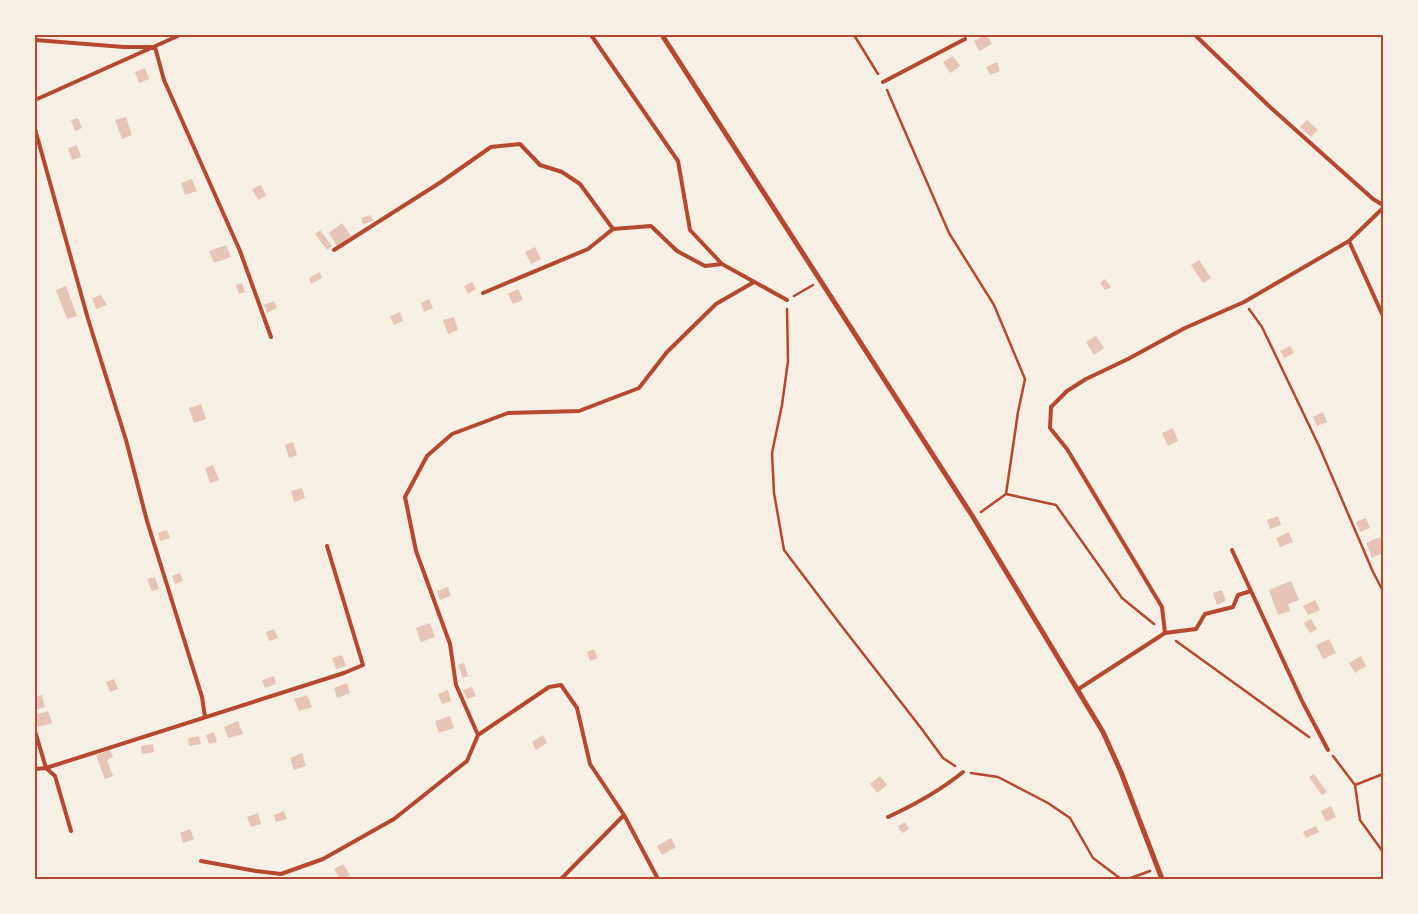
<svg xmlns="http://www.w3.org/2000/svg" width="1418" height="914" viewBox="0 0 1418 914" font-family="'Noto Sans',sans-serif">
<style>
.building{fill:#e6c5b7}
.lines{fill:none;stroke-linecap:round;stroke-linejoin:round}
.path{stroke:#b5482f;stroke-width:2.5}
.service{stroke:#b5482f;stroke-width:4}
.minor{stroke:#b5482f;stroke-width:5}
.neatline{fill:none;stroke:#b5482f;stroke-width:2}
</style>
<rect width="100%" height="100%" fill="#f6efe4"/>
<path class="building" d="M 985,35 L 987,35 L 992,44 L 979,51 L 974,41 Z
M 953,56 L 960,66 L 950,73 L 943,62 Z
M 997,62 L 1000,71 L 990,75 L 986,67 Z
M 145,68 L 149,79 L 139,83 L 135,72 Z
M 126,117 L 132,135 L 122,139 L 115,120 Z
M 78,118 L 82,128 L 75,131 L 71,120 Z
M 1307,120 L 1318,130 L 1311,137 L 1300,127 Z
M 77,145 L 81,157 L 72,160 L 68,148 Z
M 192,179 L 197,191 L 185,195 L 181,183 Z
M 261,185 L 266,196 L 258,200 L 252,189 Z
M 371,215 L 373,221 L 363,224 L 361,218 Z
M 342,223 L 351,236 L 337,246 L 329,233 Z
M 320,230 L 332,246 L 327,250 L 315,234 Z
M 226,245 L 231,257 L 214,263 L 209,251 Z
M 535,247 L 541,259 L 531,264 L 525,252 Z
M 1199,260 L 1211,278 L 1203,283 L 1191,265 Z
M 320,272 L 322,278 L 311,284 L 309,278 Z
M 1105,279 L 1111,287 L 1105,290 L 1100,283 Z
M 472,282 L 476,289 L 468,294 L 464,286 Z
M 242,283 L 245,292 L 239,294 L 236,285 Z
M 66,286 L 77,316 L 67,319 L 56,290 Z
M 518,289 L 523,300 L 513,304 L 508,294 Z
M 101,295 L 107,305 L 96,309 L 92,298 Z
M 429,299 L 433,308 L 424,312 L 421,303 Z
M 274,301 L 277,308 L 267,313 L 264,305 Z
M 400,312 L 403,321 L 394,325 L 390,316 Z
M 454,317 L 458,330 L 448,334 L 443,320 Z
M 1096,336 L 1104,348 L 1094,355 L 1086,342 Z
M 1290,346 L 1294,353 L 1284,358 L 1280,351 Z
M 201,404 L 206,419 L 194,423 L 189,408 Z
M 1323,412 L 1327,422 L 1317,426 L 1313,417 Z
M 1173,428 L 1178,441 L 1168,446 L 1162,433 Z
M 293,442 L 297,455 L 289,458 L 285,445 Z
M 213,465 L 219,480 L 210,483 L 205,468 Z
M 302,488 L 305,498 L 294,502 L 291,491 Z
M 1278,516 L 1281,525 L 1270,529 L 1267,520 Z
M 1366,518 L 1370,528 L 1360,532 L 1356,522 Z
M 167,530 L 170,538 L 160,541 L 158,533 Z
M 1289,532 L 1293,542 L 1280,547 L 1276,538 Z
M 1380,537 L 1383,544 L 1383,553 L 1372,558 L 1366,543 Z
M 180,573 L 183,581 L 175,584 L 172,576 Z
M 155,577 L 159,589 L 152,591 L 147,579 Z
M 1291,581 L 1299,600 L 1288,604 L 1290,611 L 1278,615 L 1269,590 Z
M 448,587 L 451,596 L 440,600 L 437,591 Z
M 1222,590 L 1226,601 L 1217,605 L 1213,593 Z
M 1315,600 L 1320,610 L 1308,615 L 1303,606 Z
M 1311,619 L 1317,629 L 1310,633 L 1304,623 Z
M 430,623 L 435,637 L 421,642 L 416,628 Z
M 274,629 L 278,638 L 269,641 L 266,632 Z
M 1329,639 L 1336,653 L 1323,659 L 1316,645 Z
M 594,649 L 598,658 L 590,661 L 587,652 Z
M 342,655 L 346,666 L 336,669 L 332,658 Z
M 1361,656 L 1366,666 L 1355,673 L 1349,663 Z
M 464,663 L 468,676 L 463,678 L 458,665 Z
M 274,676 L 276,684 L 265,688 L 262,680 Z
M 114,679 L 118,689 L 110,692 L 106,682 Z
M 347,683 L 350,693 L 337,698 L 334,688 Z
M 472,687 L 476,696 L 467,699 L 463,690 Z
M 448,690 L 451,701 L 442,704 L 438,694 Z
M 42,695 L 45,707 L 35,710 L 35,697 Z
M 307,695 L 312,707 L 299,711 L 294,699 Z
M 48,711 L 52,723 L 38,727 L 35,715 Z
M 450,716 L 454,728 L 439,733 L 435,721 Z
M 238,721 L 243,734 L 228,738 L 224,727 Z
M 214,732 L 217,742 L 209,744 L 206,735 Z
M 543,735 L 547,743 L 536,750 L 532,742 Z
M 199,736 L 201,744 L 189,746 L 188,738 Z
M 153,744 L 154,752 L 142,754 L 141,746 Z
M 110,750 L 113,757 L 107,760 L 113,776 L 105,779 L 96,755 Z
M 302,753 L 306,766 L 294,770 L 290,758 Z
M 1314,774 L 1327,792 L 1322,795 L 1309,777 Z
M 880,776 L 887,785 L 877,793 L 870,784 Z
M 1331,806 L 1336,817 L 1326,822 L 1321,811 Z
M 284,811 L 287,819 L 276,822 L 274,815 Z
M 258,813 L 261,824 L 251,827 L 247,817 Z
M 905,822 L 909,829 L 902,833 L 898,826 Z
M 1316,826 L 1319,832 L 1306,838 L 1303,832 Z
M 190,829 L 194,839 L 183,843 L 180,833 Z
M 671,838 L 676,847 L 662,855 L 657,846 Z
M 343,864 L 350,875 L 345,879 L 340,879 L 334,869 Z"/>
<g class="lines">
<path class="path" d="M 854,35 L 878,74
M 887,90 L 949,233 L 994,305 L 1025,379 L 1018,412 L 1006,494
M 794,296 L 813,285
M 787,309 L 788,361 L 782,405 L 772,453 L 774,493 L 784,550 L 840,624 L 921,728 L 943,758 L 955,766
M 1249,309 L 1262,327 L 1319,446 L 1373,572 L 1383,591
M 981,512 L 1006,494 L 1056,505 L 1122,598 L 1154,624
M 1176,641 L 1309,737
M 1333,756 L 1355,785
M 971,773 L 998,777 L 1048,803 L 1070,818 L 1093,858 L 1121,879
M 1383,774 L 1355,785 L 1360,820 L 1383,852
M 1098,879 L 1108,879
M 1128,879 L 1150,871"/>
<path class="service" d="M 591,35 L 678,161 L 690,230 L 722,264 L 787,300
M 1195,35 L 1270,107 L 1373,199 L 1383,205
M 35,40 L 124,47 L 152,47
M 155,47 L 164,80 L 240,251 L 271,337
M 883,82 L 965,39
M 35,100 L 180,35
M 35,129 L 88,319 L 126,440 L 147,521 L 202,697 L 205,717
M 1383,208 L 1349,241 L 1383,316
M 334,250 L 441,182 L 491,147 L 520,144 L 540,165 L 562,172 L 580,184 L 613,229 L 651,226 L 677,251 L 705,266 L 722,264
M 483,293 L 588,249 L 613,229
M 1232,550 L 1303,703 L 1328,750
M 1165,633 L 1196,629 L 1205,614 L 1233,607 L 1238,595 L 1251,591
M 1077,690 L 1165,633 L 1162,607 L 1067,449 L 1050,428 L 1051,407 L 1067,391 L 1086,379 L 1128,359 L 1185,328 L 1244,302 L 1349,241
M 35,731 L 46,768 L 55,776 L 71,831
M 478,735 L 456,685 L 450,644 L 416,551 L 405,497 L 427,456 L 452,434 L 508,413 L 579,411 L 639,388 L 667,352 L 716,304 L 754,282
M 35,769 L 46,768 L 344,673 L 363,665 L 327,546
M 888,817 C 914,805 941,790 963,772
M 201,861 L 256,871 L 281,874 L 323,859 L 394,819 L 467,761 L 478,735 L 549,687 L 561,685 L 577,708 L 590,764 L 624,815 L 658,879
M 561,879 L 624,815"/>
<path class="minor" d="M 662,35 L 973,517 L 1103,732 L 1121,772 L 1162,879"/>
</g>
<rect width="1418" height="914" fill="none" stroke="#f6efe4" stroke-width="72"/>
<rect x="36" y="36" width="1346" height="842" class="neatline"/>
</svg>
